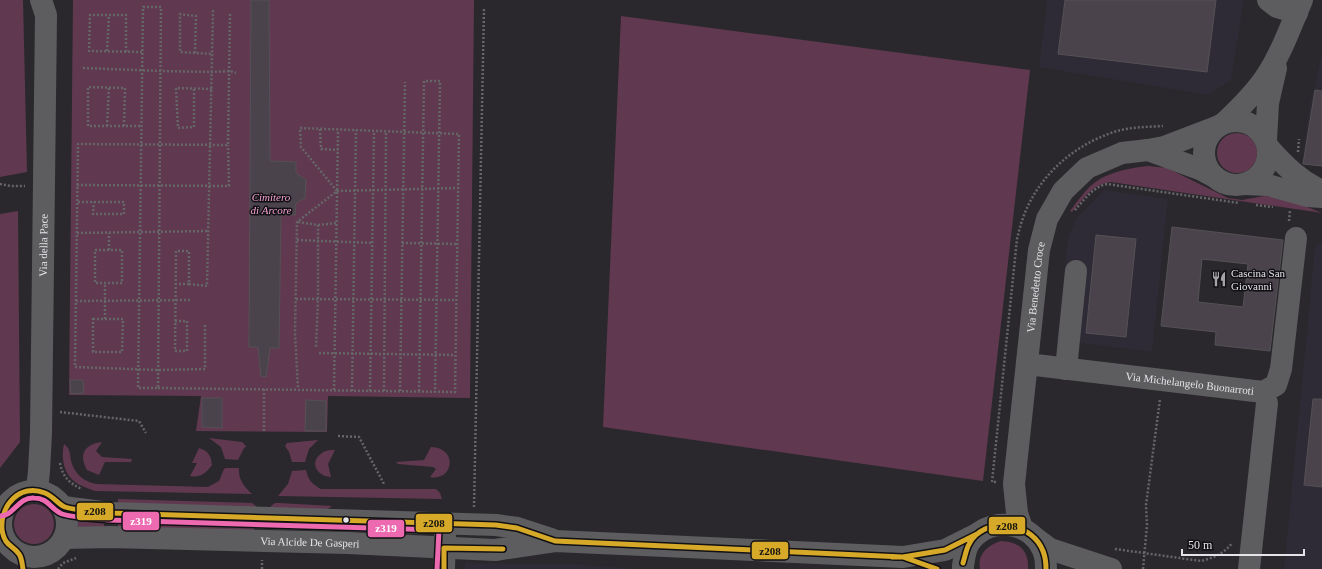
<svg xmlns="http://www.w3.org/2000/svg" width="1322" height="569" viewBox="0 0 1322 569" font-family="'Times New Roman',serif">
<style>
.built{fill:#2f2b36}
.green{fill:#603950}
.building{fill:#4b434c;stroke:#545154;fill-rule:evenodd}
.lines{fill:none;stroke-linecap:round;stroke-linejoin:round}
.path{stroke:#666668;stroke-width:2.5;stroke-dasharray:2 2;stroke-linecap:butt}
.minor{stroke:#5d5d5f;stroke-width:22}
.bus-1-casing{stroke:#111014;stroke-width:8}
.bus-2-casing{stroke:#111014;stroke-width:8}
.bus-1{stroke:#d7a928;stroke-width:5}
.bus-2{stroke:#ed6ab0;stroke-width:5}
.bus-dot{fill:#e5e3e8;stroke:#111014;stroke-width:1.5}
.labels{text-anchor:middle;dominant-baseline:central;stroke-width:3;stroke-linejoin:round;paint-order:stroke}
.park-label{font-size:11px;font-style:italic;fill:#f5a1d1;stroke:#111014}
.street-label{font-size:11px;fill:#e5e3e8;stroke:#111014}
.poi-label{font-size:11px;fill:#e5e3e8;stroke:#111014;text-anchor:start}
.line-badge{stroke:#111014;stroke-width:1.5}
.badge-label{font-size:11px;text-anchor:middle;font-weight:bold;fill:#fff}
.pale-badge-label{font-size:11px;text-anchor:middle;font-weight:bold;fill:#111}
</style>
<rect width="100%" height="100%" fill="#2a282c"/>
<path class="built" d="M 1047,0 L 1244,0 L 1231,80 L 1209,95 L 1039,67 Z
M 1322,55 L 1322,166 L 1302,164 L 1310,105 Z
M 1104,190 L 1168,199 L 1152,352 L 1057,340 L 1068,238 L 1076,219 Z
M 1322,241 L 1322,569 L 1284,569 L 1315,247 Z
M 465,563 L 575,564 L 632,569 L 465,569 Z"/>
<path class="green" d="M 0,0 L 23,0 L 27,172 L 0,177 Z
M 73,0 L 474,0 L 470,398 L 328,396 L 327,432 L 196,431 L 201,396 L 69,395 Z
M 621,16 L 1030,70 L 983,481 L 603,427 Z
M1217 153a20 20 0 1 1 40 0a20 20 0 1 1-40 0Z
M 1148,166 L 1167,168 L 1228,198 L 1242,200 L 1264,196 L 1278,197 L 1300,204 L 1322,213 L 1111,182 C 1093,184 1083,199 1072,212 L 1070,211 C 1078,201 1086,188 1097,181 C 1112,171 1131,168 1148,166 Z
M 18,211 L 20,442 L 0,468 L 0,214 Z
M 209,438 L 242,442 L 246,446 L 243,450 L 238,460 L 225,459 L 221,447 Z
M 318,440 L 309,449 L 305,462 L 292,462 L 289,452 L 285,446 L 287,443 Z
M 102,442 L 96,451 L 102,457 L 132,459 L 131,462 L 105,462 L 99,475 L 87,470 C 78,454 85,444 102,442 Z
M 64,444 C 72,450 69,456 72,464 C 76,475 85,482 96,484 L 208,487 L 219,481 L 224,469 L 226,468 L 239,468 C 238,479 244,487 252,494 L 95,491 C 88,488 80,486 75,482 C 63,473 61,457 64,444 Z
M 431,447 C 459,448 453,482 430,477 L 436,469 L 433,467 L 398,464 L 396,462 L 424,460 Z
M 199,448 C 208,451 211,455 212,465 C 206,473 201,478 190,476 L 197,463 L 192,463 Z
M 335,450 L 328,464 L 331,477 C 316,476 309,462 322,453 C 326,450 330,450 335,450 Z
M 306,470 C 308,480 312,484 321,489 L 436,489 L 440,493 L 442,499 L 278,496 L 288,484 L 292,471 Z
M 118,499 L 252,503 L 256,506 L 256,510 L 118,507 Z
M 275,503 L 279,503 L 332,506 L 322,513 L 270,511 L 271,506 Z
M14 524a20 20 0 1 1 40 0a20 20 0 1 1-40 0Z
M 78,520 L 104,520 L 104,529 L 78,529 Z
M 118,520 L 254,523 L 254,533 L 118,530 Z
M 1001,541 C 1019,542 1029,550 1028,569 L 980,569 C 977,554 988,545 1001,541 Z"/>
<path class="building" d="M 251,0 L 269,0 L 270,161 L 296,162 L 296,173 L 306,180 L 305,198 L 296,203 L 295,215 L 281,215 L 279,348 L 270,348 L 266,377 L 261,376 L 258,347 L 249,347 Z
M 1065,0 L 1216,0 L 1207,72 L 1058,54 Z
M 1315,90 L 1322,91 L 1322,166 L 1303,164 Z
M 1172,227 L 1283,240 L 1270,351 L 1215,345 L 1216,332 L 1161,326 ZM 1202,259 L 1248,264 L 1243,307 L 1198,302 Z
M 1096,235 L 1136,239 L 1126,337 L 1086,333 Z
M 70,380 L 83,380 L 84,393 L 71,394 Z
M 202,398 L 222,398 L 222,428 L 202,427 Z
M 1313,399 L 1322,399 L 1322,487 L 1304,485 Z
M 306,400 L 326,401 L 326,431 L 305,431 Z"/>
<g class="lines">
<path class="path" d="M 143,7 L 161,7 L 158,388 L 138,388 Z
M 107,51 L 109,15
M 126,52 L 126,15 L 90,15 L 89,51 L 143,52
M 195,53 L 196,16 L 180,14 L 180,52 L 213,54
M 83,68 L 161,71 L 212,72 L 230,71 L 236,73
M 194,89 L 194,127 L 178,128 L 176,88 L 212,89
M 107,126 L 109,87
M 124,126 L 125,88 L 88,87 L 88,126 L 142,126
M 320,129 L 321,149 L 338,150
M 1298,152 L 1299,139
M 0,184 L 11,186 L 25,186
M 77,185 L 229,186 L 228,145
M 337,191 L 458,188
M 78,202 L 124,202 L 124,214 L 93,214 L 94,202
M 1256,205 L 1273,207
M 1075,210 C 1084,200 1093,187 1107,184 L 1239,203
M 1289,221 L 1290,210
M 298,222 L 318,225 L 318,299 L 316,348
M 318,225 L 337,223
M 77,233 L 209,231
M 297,240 L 373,243
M 402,243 L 457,244
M 95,250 L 122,250 L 122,283 L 95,283 Z
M 109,250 L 109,233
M 189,284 L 207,286 L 213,10
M 296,299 L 456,300
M 76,301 L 192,300
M 93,319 L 123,319 L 122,352 L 93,352 Z
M 105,319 L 105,283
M 175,321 L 187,321 L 187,351 L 175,351 L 176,251 L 189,251 L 189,284 L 176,284
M 205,325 L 205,369 L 158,370 L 75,367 L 78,144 L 228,145 L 230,12
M 319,353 L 455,355
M 158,388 L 455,392 L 459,134 L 300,128 L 301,147 L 337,191 L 297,222 L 295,333 L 298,389
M 334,390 L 338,130
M 352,391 L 356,130
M 370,391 L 374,131
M 384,391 L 386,131
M 400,391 L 405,82
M 419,391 L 424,81 L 440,81 L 435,392
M 60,412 L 139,421 L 146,433
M 264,431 L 264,389
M 338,436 L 359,437 L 384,484
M 60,463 C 62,476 70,484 82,489
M 996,482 L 992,482 L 1017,239 C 1019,231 1021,223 1024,215 C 1040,174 1075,144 1117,131 C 1131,127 1147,127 1163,126
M 474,507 L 484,9
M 1115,549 L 1201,561 C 1213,558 1225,553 1232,543
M 58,569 L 63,563 L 76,558
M 262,569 L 262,560
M 1143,569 L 1147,525 L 1146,505 L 1160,399"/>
<g class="minor">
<path d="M 1268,0 L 1277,7 L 1297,13"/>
<circle cx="1236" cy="153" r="32"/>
<path d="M 1224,123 C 1239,109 1254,94 1265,78 C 1281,54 1291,26 1302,0"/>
<path d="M 1266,141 L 1268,103 L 1276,68"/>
<path d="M 1268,147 C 1284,165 1300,181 1322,191"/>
<path d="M 1148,150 L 1202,170 L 1215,177"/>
<path d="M 1245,184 L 1268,185 L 1307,196 L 1322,197"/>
<path id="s1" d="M 1027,364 L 1263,392 L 1276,385 L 1281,369 L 1296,238"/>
<path d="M 1066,369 L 1076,271"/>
<path id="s2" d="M 37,490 L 39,471 L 41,433 L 46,15 L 41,0"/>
<circle cx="34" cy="524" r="33"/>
<path d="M 63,507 L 110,513 L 496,525 L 517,528 L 551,539"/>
<path id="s3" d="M 1022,528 L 1017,513 L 1014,484 L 1039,250 L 1047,219 L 1063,191 L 1087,168 L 1122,153 L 1148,150 L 1164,147 L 1219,126"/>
<path d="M 1034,537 L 1050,549 L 1111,569"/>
<path id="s4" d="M 64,538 L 110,537 L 348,543 L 495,550 L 555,541 L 903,557 L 945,550 L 977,534"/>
<path d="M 444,569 L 445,534"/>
<path d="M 963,569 L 963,566 C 964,559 965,551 968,545 C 985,516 1028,519 1042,548 C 1045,553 1046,563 1046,569"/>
<path d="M 1249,569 L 1267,403"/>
</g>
<g class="bus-1-casing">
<path id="bus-1" d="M 892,557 L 903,557 L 945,550 L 977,534
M 963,563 C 966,553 967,543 976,535 C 996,517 1033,525 1043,551 C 1045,556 1046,563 1046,569
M 23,569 C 22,564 22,558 19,554 C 12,544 5,547 2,530 C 0,505 20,483 45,493 C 53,496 59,505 65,507 C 77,511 97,511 110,513 L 496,525 L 517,528 L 555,541 L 903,557 L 937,569
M 444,569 L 444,548 L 503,549"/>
</g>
<g class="bus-2-casing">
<path id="bus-2" d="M 0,516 C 14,516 18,497 34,498 C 48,498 50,508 60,513 C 66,517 99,519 109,520 L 439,530 L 437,569"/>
</g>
<use href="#bus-1" class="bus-1"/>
<use href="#bus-2" class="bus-2"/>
</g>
<defs>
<g id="restaurant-bare" transform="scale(1.2)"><path d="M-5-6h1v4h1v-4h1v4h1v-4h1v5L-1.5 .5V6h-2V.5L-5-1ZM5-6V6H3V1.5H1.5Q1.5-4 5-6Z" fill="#a4a2a6" stroke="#111014" stroke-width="2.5" paint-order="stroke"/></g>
</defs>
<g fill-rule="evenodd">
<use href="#restaurant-bare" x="1219" y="279"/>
</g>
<circle class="bus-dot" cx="346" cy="520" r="3.5"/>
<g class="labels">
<g class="park-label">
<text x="271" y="197">Cimitero<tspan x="271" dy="13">di Arcore</tspan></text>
</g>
<g class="street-label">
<text stroke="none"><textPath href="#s2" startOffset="245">Via della Pace</textPath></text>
<text stroke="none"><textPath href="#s3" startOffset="243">Via Benedetto Croce</textPath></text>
<text stroke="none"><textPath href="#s1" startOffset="164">Via Michelangelo Buonarroti</textPath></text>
<text stroke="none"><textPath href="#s4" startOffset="246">Via Alcide De Gasperi</textPath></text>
</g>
<g class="poi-label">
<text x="1231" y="273">Cascina San<tspan x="1231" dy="13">Giovanni</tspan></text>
</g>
</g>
<g class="line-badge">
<rect x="76" y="502" width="38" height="19" rx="4" fill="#d7a928"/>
<rect x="122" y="511" width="38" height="20" rx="4" fill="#ed6ab0"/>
<rect x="415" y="513" width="38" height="20" rx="4" fill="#d7a928"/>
<rect x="988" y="516" width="38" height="19" rx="4" fill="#d7a928"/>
<rect x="367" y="519" width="38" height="19" rx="4" fill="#ed6ab0"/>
<rect x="751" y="541" width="38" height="19" rx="4" fill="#d7a928"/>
</g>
<g class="badge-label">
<text x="141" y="525">z319</text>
<text x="386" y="532">z319</text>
</g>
<g class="pale-badge-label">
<text x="95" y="515">z208</text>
<text x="434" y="527">z208</text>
<text x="1007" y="530">z208</text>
<text x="770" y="555">z208</text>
</g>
<path d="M1182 549v6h122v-6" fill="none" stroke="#e5e3e8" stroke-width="2"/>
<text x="1188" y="549" font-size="12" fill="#e5e3e8" stroke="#111014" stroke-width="3" paint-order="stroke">50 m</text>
</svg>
